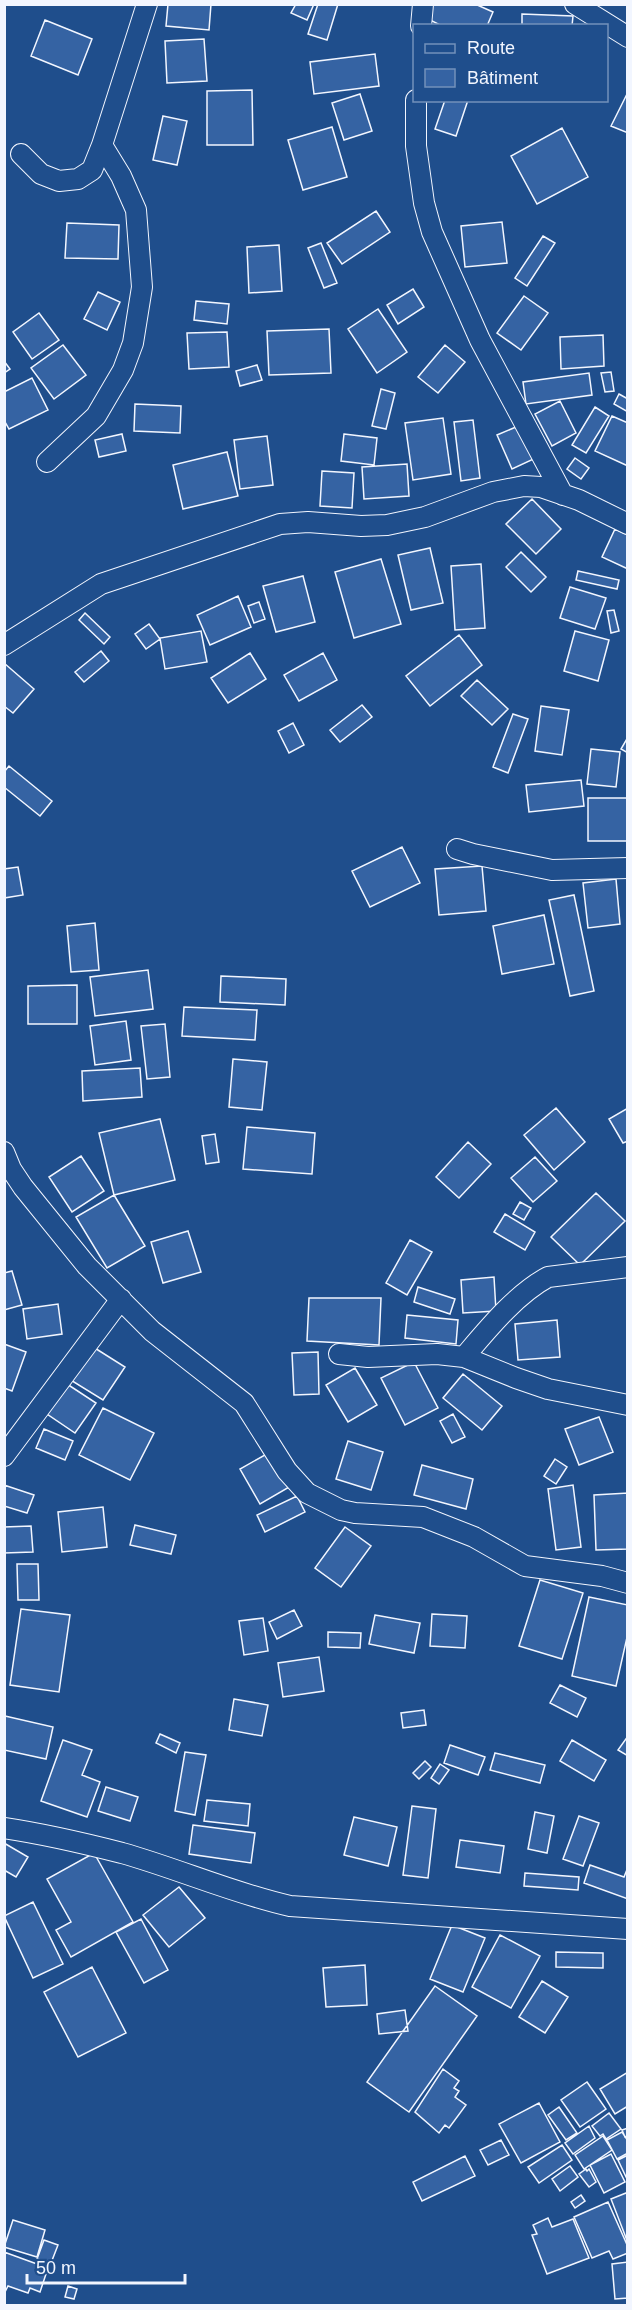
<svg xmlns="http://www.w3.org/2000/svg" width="632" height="2310" viewBox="0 0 632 2310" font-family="Helvetica,sans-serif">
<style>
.building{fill:#3563a3;stroke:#f2f6ff;stroke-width:1.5}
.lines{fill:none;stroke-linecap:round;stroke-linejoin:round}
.street-casing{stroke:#f2f6ff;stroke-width:22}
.street{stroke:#1f4e8c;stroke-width:20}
</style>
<rect width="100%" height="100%" fill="#1f4e8c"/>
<path class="building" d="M 168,4 L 211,4 L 209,30 L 166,26 Z
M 296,4 L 314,4 L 307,20 L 291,13 Z
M 318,4 L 338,4 L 327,40 L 308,34 Z
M 432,4 L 475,4 L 493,12 L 487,26 L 442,26 L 426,18 Z
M 522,14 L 573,16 L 572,26 L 522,26 Z
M 45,20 L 92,39 L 78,75 L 31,56 Z
M 204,39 L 207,81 L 167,83 L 165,41 Z
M 375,54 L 379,86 L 314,94 L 310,62 Z
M 252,90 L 253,145 L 207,145 L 207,91 Z
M 628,92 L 628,133 L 611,126 Z
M 360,94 L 372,131 L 344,140 L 332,103 Z
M 445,100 L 468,100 L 456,136 L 435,129 Z
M 163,116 L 187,121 L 177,165 L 153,160 Z
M 332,127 L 347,177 L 303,190 L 288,140 Z
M 562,128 L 588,177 L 537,204 L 511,156 Z
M 376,211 L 390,232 L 342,264 L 327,243 Z
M 502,222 L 507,263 L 465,267 L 461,226 Z
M 67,223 L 119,225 L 118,259 L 65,258 Z
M 543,236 L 555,243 L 527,286 L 515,278 Z
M 321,243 L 337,283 L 324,288 L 308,248 Z
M 279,245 L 282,291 L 249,293 L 247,247 Z
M 413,289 L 424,307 L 398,324 L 387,305 Z
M 98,292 L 120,302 L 107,330 L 84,319 Z
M 524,296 L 548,313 L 521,350 L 497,333 Z
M 196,301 L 229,304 L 227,324 L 194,320 Z
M 378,309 L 407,352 L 377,373 L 348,329 Z
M 39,313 L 59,340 L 32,359 L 13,332 Z
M 329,329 L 331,373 L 269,375 L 267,331 Z
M 227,332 L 229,367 L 189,369 L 187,333 Z
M 603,335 L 604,366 L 561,369 L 560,337 Z
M 63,345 L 86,375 L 54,399 L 31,368 Z
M 445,345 L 465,362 L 438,393 L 418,377 Z
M 4,361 L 10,369 L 4,373 Z
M 257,365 L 262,380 L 240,386 L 236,371 Z
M 611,372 L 614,391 L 605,392 L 601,373 Z
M 589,373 L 592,395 L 526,404 L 523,382 Z
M 32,378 L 48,410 L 9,429 L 4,420 L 4,392 Z
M 381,389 L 395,393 L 386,429 L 372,426 Z
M 619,394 L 628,399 L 628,412 L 614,404 Z
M 560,401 L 576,433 L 552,446 L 535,414 Z
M 135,404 L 181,406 L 180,433 L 134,431 Z
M 595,407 L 609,416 L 586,453 L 572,445 Z
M 612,416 L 628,423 L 628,466 L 595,451 Z
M 443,418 L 451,474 L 413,480 L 405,423 Z
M 473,420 L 480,478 L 461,481 L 454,422 Z
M 523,424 L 538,457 L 512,469 L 497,435 Z
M 122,434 L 126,451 L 99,457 L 95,440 Z
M 344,434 L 377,438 L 374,465 L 341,461 Z
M 267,436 L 273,485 L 240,489 L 234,440 Z
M 227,452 L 238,496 L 183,509 L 173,465 Z
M 575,458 L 589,468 L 581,479 L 567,469 Z
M 407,464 L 409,496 L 364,499 L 362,467 Z
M 322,471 L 354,473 L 352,508 L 320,506 Z
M 532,499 L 561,529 L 536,554 L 506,524 Z
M 615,529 L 628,535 L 628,569 L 602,557 Z
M 430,548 L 443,603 L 411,610 L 398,555 Z
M 521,552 L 546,577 L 531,592 L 506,567 Z
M 381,559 L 401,624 L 354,638 L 335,572 Z
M 481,564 L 485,628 L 455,630 L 451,566 Z
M 578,571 L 619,580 L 617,589 L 576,580 Z
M 303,576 L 315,622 L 276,632 L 263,586 Z
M 570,587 L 606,598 L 595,629 L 560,618 Z
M 238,596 L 251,627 L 210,645 L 197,615 Z
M 259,602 L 265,619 L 254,623 L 248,606 Z
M 614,610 L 619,631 L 611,633 L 607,611 Z
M 85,613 L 110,637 L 104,644 L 79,620 Z
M 149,624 L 160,639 L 146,649 L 135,634 Z
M 201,631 L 207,662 L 165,669 L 160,638 Z
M 575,631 L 609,640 L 598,681 L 564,671 Z
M 459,635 L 482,665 L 430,706 L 406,676 Z
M 101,651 L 109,661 L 84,682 L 75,672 Z
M 250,653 L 266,679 L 228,703 L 211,678 Z
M 323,653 L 337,680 L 299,701 L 284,675 Z
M 4,663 L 34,689 L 13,713 L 4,706 Z
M 477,680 L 508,709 L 492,725 L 461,696 Z
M 362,705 L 372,717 L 340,742 L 330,730 Z
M 541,706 L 569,710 L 562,755 L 535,751 Z
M 513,714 L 528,719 L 508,773 L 493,767 Z
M 293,723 L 304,745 L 289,753 L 278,731 Z
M 628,737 L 628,753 L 621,749 Z
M 591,749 L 620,752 L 616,787 L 587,784 Z
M 9,766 L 52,801 L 40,816 L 4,787 L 4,772 Z
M 581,780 L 584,806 L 529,812 L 526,785 Z
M 588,798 L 628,798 L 628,841 L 588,841 Z
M 402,847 L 420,883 L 370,907 L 352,871 Z
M 482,866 L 486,911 L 439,915 L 435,869 Z
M 18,867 L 23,895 L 4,898 L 4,869 Z
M 616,879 L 620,924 L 588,928 L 583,883 Z
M 574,895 L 594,991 L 570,996 L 549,900 Z
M 544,915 L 554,964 L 502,974 L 493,926 Z
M 95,923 L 99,970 L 71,972 L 67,926 Z
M 148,970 L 153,1009 L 95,1016 L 90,977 Z
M 221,976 L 286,979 L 285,1005 L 220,1002 Z
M 77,985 L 77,1024 L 28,1024 L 28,986 Z
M 184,1007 L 257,1010 L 255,1040 L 182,1036 Z
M 126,1021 L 131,1060 L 95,1065 L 90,1026 Z
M 165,1024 L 170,1077 L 147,1079 L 141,1026 Z
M 233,1059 L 267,1062 L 262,1110 L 229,1107 Z
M 140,1068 L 142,1097 L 83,1101 L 82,1071 Z
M 556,1108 L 585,1142 L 554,1170 L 524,1135 Z
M 628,1108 L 628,1141 L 623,1143 L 609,1119 Z
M 160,1119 L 175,1180 L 114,1195 L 99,1133 Z
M 247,1127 L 315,1133 L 312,1174 L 243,1169 Z
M 215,1134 L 219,1162 L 206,1164 L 202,1136 Z
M 468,1142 L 491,1164 L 459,1198 L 436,1177 Z
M 81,1156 L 104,1191 L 72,1212 L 49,1177 Z
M 535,1157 L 557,1181 L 533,1202 L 511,1178 Z
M 596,1193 L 625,1221 L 580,1265 L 551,1237 Z
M 114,1195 L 145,1246 L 107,1268 L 76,1217 Z
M 520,1202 L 531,1208 L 524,1220 L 513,1214 Z
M 505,1214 L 535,1232 L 525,1250 L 494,1232 Z
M 188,1231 L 201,1272 L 163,1283 L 151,1242 Z
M 410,1240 L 432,1252 L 407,1295 L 386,1283 Z
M 12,1271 L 22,1305 L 4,1310 L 4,1273 Z
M 494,1277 L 496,1311 L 463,1313 L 461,1280 Z
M 418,1287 L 455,1299 L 450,1314 L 414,1302 Z
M 309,1298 L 381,1298 L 379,1345 L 307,1341 Z
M 58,1304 L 62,1334 L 27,1339 L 23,1309 Z
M 407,1315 L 458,1320 L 456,1344 L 405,1338 Z
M 557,1320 L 560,1357 L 518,1360 L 515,1324 Z
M 4,1344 L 26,1352 L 12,1391 L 4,1388 Z
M 90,1345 L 125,1367 L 103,1400 L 69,1379 Z
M 318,1352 L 319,1394 L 294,1395 L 292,1353 Z
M 414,1362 L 438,1408 L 405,1425 L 381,1378 Z
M 355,1368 L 377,1405 L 348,1422 L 326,1385 Z
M 463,1374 L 502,1406 L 482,1430 L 443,1398 Z
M 67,1384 L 96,1403 L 75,1433 L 47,1414 Z
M 103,1408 L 154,1433 L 130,1480 L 79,1455 Z
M 453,1414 L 465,1437 L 452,1443 L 440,1421 Z
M 599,1417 L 613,1452 L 579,1465 L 565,1429 Z
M 44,1429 L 73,1441 L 65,1460 L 36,1448 Z
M 348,1441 L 383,1452 L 371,1490 L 336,1479 Z
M 272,1451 L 291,1486 L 260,1504 L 240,1469 Z
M 555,1459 L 567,1467 L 556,1484 L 544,1476 Z
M 422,1465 L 473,1479 L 466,1509 L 414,1495 Z
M 4,1485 L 34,1495 L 27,1513 L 4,1506 Z
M 573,1485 L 581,1547 L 556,1550 L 548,1489 Z
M 628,1493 L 628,1549 L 596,1550 L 594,1495 Z
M 297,1496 L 305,1512 L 265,1532 L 257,1515 Z
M 103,1507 L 107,1547 L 62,1552 L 58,1512 Z
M 135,1525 L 176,1535 L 171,1554 L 130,1545 Z
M 31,1526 L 33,1552 L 4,1553 L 4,1527 Z
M 345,1527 L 371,1546 L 341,1587 L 315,1568 Z
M 17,1564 L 38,1564 L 39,1600 L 18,1600 Z
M 540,1580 L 583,1593 L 562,1659 L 519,1646 Z
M 589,1597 L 628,1605 L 628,1633 L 616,1686 L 572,1676 Z
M 21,1609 L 70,1615 L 59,1692 L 10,1685 Z
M 294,1610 L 302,1626 L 277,1639 L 269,1622 Z
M 432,1614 L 467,1616 L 465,1648 L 430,1646 Z
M 375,1615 L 420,1623 L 414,1653 L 369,1644 Z
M 263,1618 L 268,1651 L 244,1655 L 239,1621 Z
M 328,1632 L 361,1633 L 360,1648 L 328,1647 Z
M 319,1657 L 324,1691 L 283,1697 L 278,1663 Z
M 560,1685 L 586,1698 L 577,1717 L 550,1703 Z
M 234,1699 L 268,1705 L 262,1736 L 229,1730 Z
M 424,1710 L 426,1725 L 403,1728 L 401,1713 Z
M 5,1716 L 53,1727 L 46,1759 L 4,1750 Z
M 160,1734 L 180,1743 L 176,1753 L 156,1743 Z
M 628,1736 L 628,1756 L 618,1750 Z
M 63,1740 L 92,1750 L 82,1775 L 100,1782 L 87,1817 L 41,1801 Z
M 572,1740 L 606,1760 L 594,1781 L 560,1761 Z
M 450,1745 L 485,1757 L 478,1775 L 444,1763 Z
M 185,1752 L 206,1755 L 195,1815 L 175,1811 Z
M 495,1753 L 545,1765 L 540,1783 L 490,1770 Z
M 425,1761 L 431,1767 L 419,1779 L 413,1773 Z
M 440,1764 L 449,1770 L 439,1784 L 431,1778 Z
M 106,1787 L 138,1797 L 130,1821 L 98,1811 Z
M 207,1800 L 250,1804 L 248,1826 L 204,1821 Z
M 412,1806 L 436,1809 L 428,1878 L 403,1875 Z
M 535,1812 L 554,1816 L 547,1853 L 528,1849 Z
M 579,1816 L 599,1823 L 583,1866 L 563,1859 Z
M 354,1817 L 397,1827 L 388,1866 L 344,1855 Z
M 193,1825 L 255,1833 L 251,1863 L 189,1854 Z
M 460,1840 L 504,1846 L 500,1873 L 456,1867 Z
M 4,1843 L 28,1857 L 16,1877 L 4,1870 Z
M 94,1853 L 133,1922 L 71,1957 L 56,1930 L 71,1922 L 47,1879 Z
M 590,1865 L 624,1877 L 628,1867 L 628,1899 L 584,1883 Z
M 525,1873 L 579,1877 L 578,1890 L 524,1886 Z
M 179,1887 L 205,1918 L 169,1947 L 143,1915 Z
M 33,1902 L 63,1964 L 33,1978 L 4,1916 Z
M 141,1919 L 168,1970 L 144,1983 L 116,1932 Z
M 452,1925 L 485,1938 L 463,1992 L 430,1979 Z
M 500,1935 L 540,1956 L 511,2008 L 472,1987 Z
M 556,1952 L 603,1953 L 603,1968 L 556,1967 Z
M 365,1965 L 367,2005 L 326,2007 L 323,1968 Z
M 92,1967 L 126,2033 L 78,2057 L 44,1992 Z
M 542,1981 L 568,1997 L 545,2033 L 519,2017 Z
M 435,1986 L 477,2016 L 409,2112 L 367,2082 Z
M 405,2010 L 408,2031 L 379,2034 L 377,2014 Z
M 443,2069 L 459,2081 L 454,2088 L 459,2091 L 455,2097 L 466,2105 L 449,2128 L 445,2125 L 439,2133 L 415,2112 Z
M 628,2072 L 628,2106 L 615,2114 L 600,2089 Z
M 587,2082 L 606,2109 L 580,2127 L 561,2100 Z
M 539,2103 L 560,2142 L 521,2163 L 499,2124 Z
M 559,2107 L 577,2133 L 566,2140 L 548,2115 Z
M 609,2113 L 621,2129 L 606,2139 L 603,2134 L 600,2136 L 592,2126 Z
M 589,2126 L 595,2138 L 573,2154 L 565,2143 Z
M 628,2128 L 628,2136 L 625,2137 L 622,2130 Z
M 622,2132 L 628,2141 L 628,2153 L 617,2159 L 607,2140 Z
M 603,2136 L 612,2150 L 584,2169 L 575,2155 Z
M 501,2140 L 509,2155 L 488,2165 L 480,2150 Z
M 562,2145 L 572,2160 L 539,2183 L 528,2167 Z
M 611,2154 L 625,2182 L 604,2193 L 590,2165 Z
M 628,2155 L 628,2178 L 627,2179 L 618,2160 Z
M 465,2156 L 475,2176 L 422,2201 L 413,2182 Z
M 570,2166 L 578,2177 L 560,2191 L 552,2179 Z
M 586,2169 L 587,2171 L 589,2169 L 596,2182 L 589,2187 L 579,2174 Z
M 626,2193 L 628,2196 L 628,2243 L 611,2199 Z
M 581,2195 L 585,2201 L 575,2208 L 571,2202 Z
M 608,2202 L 628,2247 L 628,2253 L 613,2259 L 609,2251 L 592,2258 L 574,2217 Z
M 548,2218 L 552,2227 L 573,2219 L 589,2258 L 547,2274 L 532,2235 L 537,2234 L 533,2225 Z
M 13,2220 L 45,2230 L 37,2257 L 4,2247 Z
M 44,2240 L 58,2245 L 51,2263 L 37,2259 Z
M 4,2252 L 48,2268 L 40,2292 L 30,2288 L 28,2293 L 8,2286 L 4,2294 Z
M 628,2262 L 628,2298 L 615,2299 L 612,2264 Z
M 68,2286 L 77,2289 L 74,2299 L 65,2297 Z"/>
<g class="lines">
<g class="street-casing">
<path id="street" d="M 575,4 L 628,37
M 421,26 L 423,4
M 416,100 L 416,146 L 424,203 L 432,232 L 480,340 L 563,495
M 21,154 L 41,174 L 59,181 L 78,179 L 92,170 L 102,145 L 147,4
M 47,462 L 96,416 L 123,370 L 133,343 L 142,287 L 136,210 L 121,176 L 102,145
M 4,645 L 101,584 L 280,524 L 308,522 L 361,526 L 387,525 L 425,517 L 493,492 L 524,486 L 541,487 L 579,500 L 628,524
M 457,849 L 473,854 L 552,870 L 628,868
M 4,1152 L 11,1169 L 23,1187 L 87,1266 L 152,1331 L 244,1403 L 287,1471 L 307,1493 L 341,1510 L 355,1513 L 423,1517 L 474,1537 L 525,1566 L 602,1576 L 628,1583
M 339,1354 L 368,1357 L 437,1354 L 464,1357 L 516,1378 L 548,1389 L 628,1405
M 464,1357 C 487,1330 516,1294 548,1277 L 628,1267
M 4,1456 L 121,1299
M 4,1828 C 44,1834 83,1843 122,1853 C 179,1869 232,1893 290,1906 L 628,1929"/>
</g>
<use href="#street" class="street"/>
</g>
<rect width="632" height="2310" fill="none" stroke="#f2f6ff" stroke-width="12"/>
<rect x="413" y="24" width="195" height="78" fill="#1f4e8c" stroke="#7391ba" stroke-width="1.5"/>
<rect x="425" y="44" width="30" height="9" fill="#1f4e8c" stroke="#7391ba" stroke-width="1.5"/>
<text x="467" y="54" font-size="18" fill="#f2f6ff">Route</text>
<rect x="425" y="69" width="30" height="18" fill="#3563a3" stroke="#7391ba" stroke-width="1.5"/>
<text x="467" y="84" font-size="18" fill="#f2f6ff">Bâtiment</text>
<path d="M27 2274v9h158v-9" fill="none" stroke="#f2f6ff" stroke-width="3"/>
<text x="36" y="2274" font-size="18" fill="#f2f6ff" stroke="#1f4e8c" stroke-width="4.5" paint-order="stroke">50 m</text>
</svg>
